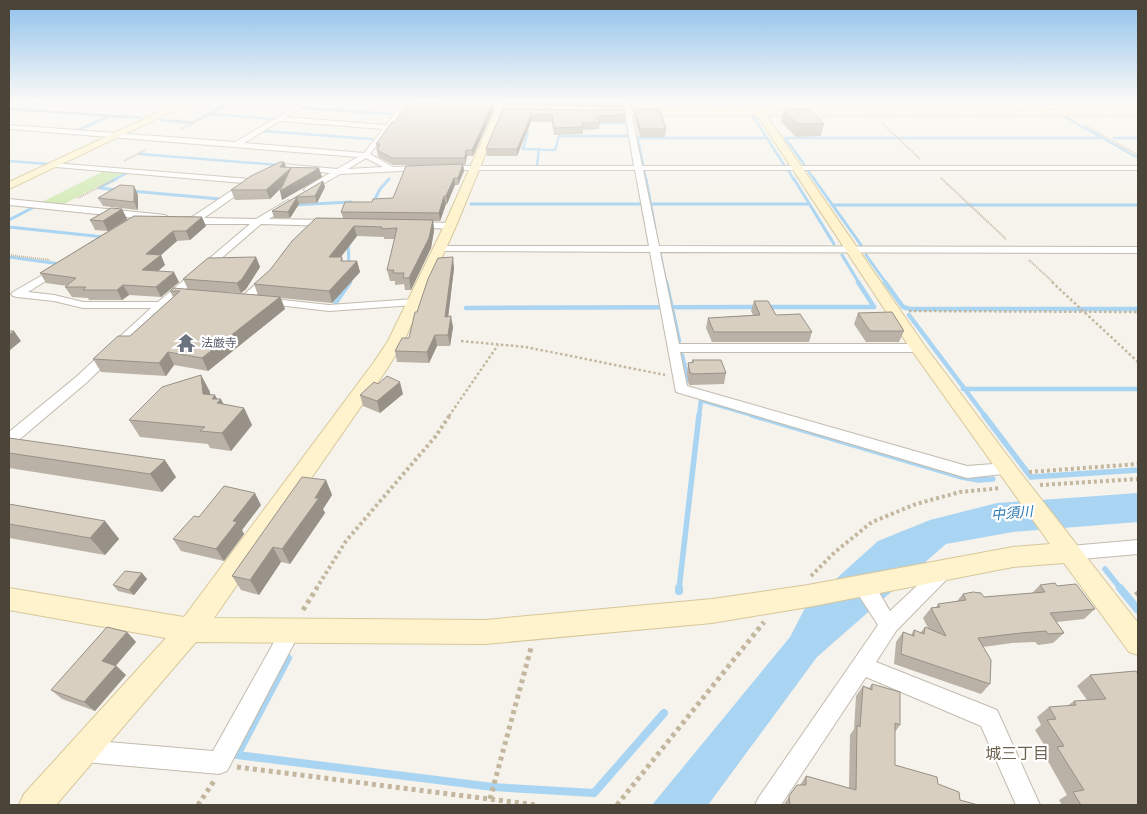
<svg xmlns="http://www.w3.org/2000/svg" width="1147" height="814" viewBox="0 0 1147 814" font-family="'Source Sans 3','Noto Sans JP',sans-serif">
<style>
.green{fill:#d2eab5}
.water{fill:#a9d4f2}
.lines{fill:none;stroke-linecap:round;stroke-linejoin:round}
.stream-far4{stroke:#a9d4f2;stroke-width:2.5}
.stream-far3{stroke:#a9d4f2;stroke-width:3}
.stream-far2{stroke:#a9d4f2;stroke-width:4.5}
.stream-far1{stroke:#a9d4f2;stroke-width:5.5}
.stream{stroke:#a9d4f2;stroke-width:8}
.street-casing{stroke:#c2bbae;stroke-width:2}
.secondary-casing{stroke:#d6c79b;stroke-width:2}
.path-far3{stroke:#c4b79f;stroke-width:2;stroke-dasharray:1 1;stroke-linecap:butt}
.path-far2{stroke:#c4b79f;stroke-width:2.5;stroke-dasharray:2.5 2.5;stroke-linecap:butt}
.path-far1{stroke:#c4b79f;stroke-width:4;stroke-dasharray:3 3;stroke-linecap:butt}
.path{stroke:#c4b79f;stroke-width:5;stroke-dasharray:4 4;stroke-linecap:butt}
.street{fill:#fff;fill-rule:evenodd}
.secondary{fill:#fff3cd;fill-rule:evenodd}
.wall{fill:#bab2a6}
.shaded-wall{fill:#979187}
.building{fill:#d8cfc1;stroke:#979187}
.labels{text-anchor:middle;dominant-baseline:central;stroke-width:4.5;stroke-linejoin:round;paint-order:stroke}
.worship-label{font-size:12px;fill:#5b616d;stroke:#fff;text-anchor:start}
.water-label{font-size:14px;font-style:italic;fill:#2e7ab2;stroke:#fff}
.near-neighbourhood-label{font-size:16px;fill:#6e6250;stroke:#fff}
</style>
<rect width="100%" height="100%" fill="#f6f3ec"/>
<path class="green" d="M 104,171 L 124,173 L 62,205 L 40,203 Z"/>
<path class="water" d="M 1138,493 L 1138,522 L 1013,532 L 946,544 L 817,657 L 708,805 L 652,805 L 790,637 L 806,606 L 878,541 L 930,520 L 997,503 Z"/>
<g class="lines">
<path class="stream-far4" d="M 30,101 L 52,101
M 630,101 L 631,109
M 744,101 L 749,110
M 758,101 L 764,109
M 1037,101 L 1054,111
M 302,108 L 392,114
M 9,109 L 141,118
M 547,109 L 548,101
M 210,114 L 275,119
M 1060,114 L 1138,158
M 753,116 L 784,165
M 161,120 L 192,123 L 233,101
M 593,123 L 624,123
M 78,130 L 107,117
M 263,131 L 372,139
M 528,132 L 523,149 L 555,150 L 559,136 L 637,136 L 643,164
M 637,138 L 767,138
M 1114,138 L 1138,138
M 140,154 L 278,165
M 9,161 L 48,164 L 43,167
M 804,164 L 785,138 L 1103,138
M 537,166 L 539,149
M 644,170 L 646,180
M 788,170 L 794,180
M 808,171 L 815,180
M 113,180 L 129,172
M 388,180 L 389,179"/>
<path class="stream-far3" d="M 116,179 L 99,188 L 118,190
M 646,179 L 655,229
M 794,179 L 834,244
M 814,179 L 861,245
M 131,191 L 220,199
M 374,201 L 380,189 L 389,179
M 471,204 L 808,204
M 292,205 L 351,202
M 832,205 L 1138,205
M 9,220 L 34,207
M 9,227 L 104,237
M 348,242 L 349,266
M 660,253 L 666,283
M 842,255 L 859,283
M 866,255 L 886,283
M 9,257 L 60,264
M 350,277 L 350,283"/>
<path class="stream-far2" d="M 666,282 L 679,341
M 858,282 L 874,307
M 885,282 L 903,307 L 910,309 L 1138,309
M 335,304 L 350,282
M 766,307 L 874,307
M 466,308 L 758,307
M 909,315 L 985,416
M 682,355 L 688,381
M 963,389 L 1138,389
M 699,416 L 701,400 L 756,416"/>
<path class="stream-far1" d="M 752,415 L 962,477 L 978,480 L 993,479
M 984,415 L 1031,477 L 1138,470
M 1105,569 L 1121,589
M 679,589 L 699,415"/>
<path class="stream" d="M 1120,588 L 1138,610
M 679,591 L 679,588
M 288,658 L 237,755 L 493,787 L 594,793 L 664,713"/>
<g class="street-casing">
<path id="street" d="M 305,101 L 312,101 L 286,117 L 386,125 L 402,105 L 371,103 L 368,101 L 411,101 L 370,154 L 393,167 L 423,166 L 427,168 L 423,170 L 340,174 L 308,193 L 304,190 L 305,188 L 330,173 L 283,168 L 269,174 L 265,172 L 282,164 L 337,169 L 358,157 L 9,129 L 9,125 L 235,142 ZM 280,121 L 383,129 L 364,153 L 244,143 ZM 366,158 L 383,167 L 348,169 Z
M 623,101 L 629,101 L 642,166 L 1138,166 L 1138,170 L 643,170 L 659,246 L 1138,247 L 1138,253 L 660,252 L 679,344 L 918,344 L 924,348 L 918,352 L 680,352 L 687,386 L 967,466 L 1007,463 L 1012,465 L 1015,469 L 1012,473 L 967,478 L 676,392 L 650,252 L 435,251 L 435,247 L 439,246 L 649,246 L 635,170 L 445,170 L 441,168 L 445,166 L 634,166 Z
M 53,163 L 250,179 L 254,181 L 251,185 L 204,218 L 256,219 L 288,200 L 292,203 L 291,205 L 269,219 L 330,220 L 335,223 L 330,226 L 261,224 L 165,307 L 86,383 L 14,444 L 9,445 L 9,432 L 76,377 L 151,308 L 83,308 L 54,301 L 17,297 L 13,296 L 11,294 L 13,292 L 58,266 L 62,267 L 63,269 L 62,271 L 28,292 L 54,295 L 83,302 L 158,302 L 250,224 L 193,224 L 181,220 L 186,217 L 192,217 L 243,183 L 56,167 L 52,165 Z
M 9,199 L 165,215 L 170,218 L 165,221 L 9,205 Z
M 416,222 L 450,223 L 455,226 L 450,229 L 413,227 L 413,223 Z
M 269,275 L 273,276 L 274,278 L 273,280 L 249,301 L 241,301 L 239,299 L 241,297 L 265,276 Z
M 264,298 L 329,305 L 414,299 L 420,302 L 414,305 L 329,311 L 260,303 L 258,301 L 260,299 Z
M 1138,540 L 1138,554 L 1070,560 L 1064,558 L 1061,553 L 1064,548 L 1070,546 Z
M 944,563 L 950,566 L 953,571 L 950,576 L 896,631 L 876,662 L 997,710 L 1040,805 L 1016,805 L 981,726 L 866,677 L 781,805 L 755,805 L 759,797 L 878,625 L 856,591 L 853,585 L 856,579 C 872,573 882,599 890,611 L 938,566 Z
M 290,623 L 297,626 L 300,632 L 227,771 L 219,774 L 85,762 L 77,759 L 74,751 L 77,743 L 85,740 L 213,751 L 283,626 Z"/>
</g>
<g class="secondary-casing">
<path id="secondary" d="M 183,101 L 194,101 L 9,189 L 9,182 Z
M 491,101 L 499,101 L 503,111 L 456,226 L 404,341 L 387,369 L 214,618 L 485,620 L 712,599 L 808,585 L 1013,547 L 1050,544 L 910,348 L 757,115 L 600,115 L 595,112 L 600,109 L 753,110 L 748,101 L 756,101 L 762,110 L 1138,110 L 1138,116 L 766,115 L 924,345 L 1016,467 L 1138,623 L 1138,655 L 1129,652 L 1064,563 L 1013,567 L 808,607 L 712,623 L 485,644 L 196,642 L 56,805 L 19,805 L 24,794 L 166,638 L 9,610 L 9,588 L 184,617 L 374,362 L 388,341 L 444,226 L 495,111 Z"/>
</g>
<path class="path-far3" d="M 9,108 L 128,117
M 174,120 L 196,122
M 883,124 L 920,159
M 1084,125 L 1138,155
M 181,129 L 236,101
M 124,161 L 147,149
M 941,178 L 1006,239
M 78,198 L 113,180
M 9,255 L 50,260
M 1029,260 L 1054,283"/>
<path class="path-far2" d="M 1052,282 L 1138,362
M 909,311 L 1138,312
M 461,341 L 526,347 L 665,375
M 449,416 L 498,345"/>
<path class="path-far1" d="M 1029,472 L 1138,464
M 1040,485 L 1138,479
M 811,576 L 835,552 L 872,522 L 916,504 L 960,492 L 1001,488
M 316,589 L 346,541 L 435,437 L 450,415"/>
<path class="path" d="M 303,610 L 317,588
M 237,767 L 536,805
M 490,799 L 531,648
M 198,805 L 214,781
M 617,805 L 764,622"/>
<use href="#street" class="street"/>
<use href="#secondary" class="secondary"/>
</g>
<path class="wall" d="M 9,101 L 47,101 L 36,104 L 9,102 Z
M 418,101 L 491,101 L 492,105 L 493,111 L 473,156 L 467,156 L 465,165 L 463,165 L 464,171 L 458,185 L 455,185 L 447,204 L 446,204 L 440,221 L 433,221 L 434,231 L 431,248 L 411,290 L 405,290 L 404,284 L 395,285 L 395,281 L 390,281 L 387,270 L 395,239 L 384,239 L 384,237 L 357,236 L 341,257 L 342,257 L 343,261 L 357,261 L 360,272 L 332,303 L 281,298 L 285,309 L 208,371 L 174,365 L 166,376 L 101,372 L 93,359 L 130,336 L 173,297 L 170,291 L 188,289 L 183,279 L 256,257 L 260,267 L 246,289 L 241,293 L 204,291 L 258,295 L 254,284 L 343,218 L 341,212 L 372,202 L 393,198 L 449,165 L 393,165 L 378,157 L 376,144 L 395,122 L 447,101 L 419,103 Z
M 500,101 L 622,101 L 622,107 L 504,106 Z
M 503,109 L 625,115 L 625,122 L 600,122 L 599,129 L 583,130 L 583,134 L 554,135 L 552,122 L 531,122 L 517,156 L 487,156 L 486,149 Z
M 634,110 L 666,129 L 665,137 L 640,137 L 634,116 Z
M 783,110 L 824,124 L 821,136 L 796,137 L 781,122 Z
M 284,162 L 286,167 L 322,177 L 282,200 L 281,188 L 270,199 L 235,200 L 231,190 Z
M 323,181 L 325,187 L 317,203 L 299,204 L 290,218 L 274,218 L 272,211 Z
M 134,186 L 138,195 L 138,210 L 103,206 L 98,198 Z
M 122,209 L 127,219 L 206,226 L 190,240 L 177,241 L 160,255 L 165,265 L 158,271 L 179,282 L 161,297 L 129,295 L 122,300 L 89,300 L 88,298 L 72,297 L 65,287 L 67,286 L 46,283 L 40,273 L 108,231 L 95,230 L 90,220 Z
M 454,268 L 448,317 L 453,327 L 450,346 L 437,346 L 429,363 L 397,362 L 395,351 L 409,338 L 417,312 Z
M 754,301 L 776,315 L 812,332 L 809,342 L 712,342 L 706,328 L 708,318 L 753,315 L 751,311 Z
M 858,313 L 904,331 L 899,342 L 866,342 L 854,324 Z
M 692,360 L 726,373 L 724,384 L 692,385 L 689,385 L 687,374 L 688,363 L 692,363 Z
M 201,375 L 210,392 L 210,395 L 224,404 L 244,408 L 252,425 L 231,451 L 210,448 L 208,444 L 140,437 L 129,420 Z
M 403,394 L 380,413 L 363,406 L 360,395 Z
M 9,438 L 176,477 L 162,492 L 9,468 Z
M 326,480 L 332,495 L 323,509 L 325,513 L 290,564 L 281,562 L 259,595 L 241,590 L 232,576 Z
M 9,504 L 105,521 L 119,539 L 105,555 L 9,538 Z
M 261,505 L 242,530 L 244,534 L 224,561 L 181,551 L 173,539 L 199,517 Z
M 142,573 L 147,579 L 134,595 L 118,591 L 113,585 Z
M 1040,585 L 1057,586 L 1095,609 L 1084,619 L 1057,622 L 1064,633 L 1053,643 L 1038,645 L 1035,642 L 1012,643 L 983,647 L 990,684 L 981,694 L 894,664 L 896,642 L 903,632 L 911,635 L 914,630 L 920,633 L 925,627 L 928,628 L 923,618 L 931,608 L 936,607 L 938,604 L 957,601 L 963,594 L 984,597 L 1032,593 Z
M 1138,590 L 1138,598 L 1134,593 Z
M 127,632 L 136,642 L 116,665 L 126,675 L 95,711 L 62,699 L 51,690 Z
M 1136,671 L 1138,805 L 1062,805 L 1059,800 L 1067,795 L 1045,756 L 1049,753 L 1035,730 L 1041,725 L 1037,717 L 1049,707 L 1067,706 L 1074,701 L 1087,700 L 1077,686 L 1090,675 Z
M 872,684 L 900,725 L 895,732 L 895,765 L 938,784 L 960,800 L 978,805 L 784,805 L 784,804 L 797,785 L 800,785 L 806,776 L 849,788 L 850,735 L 854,729 L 856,696 L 863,686 L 869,688 Z"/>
<path class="shaded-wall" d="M 35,101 L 47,101 L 36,104 Z
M 492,105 L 493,111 L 473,156 L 472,150 Z
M 531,115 L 531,122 L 517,156 L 517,149 Z
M 466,150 L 467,156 L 465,165 L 465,158 Z
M 284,162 L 287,170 L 291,168 L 293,176 L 270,199 L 266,190 L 280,167 Z
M 463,164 L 464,171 L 458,185 L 458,178 Z
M 319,168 L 322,177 L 282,200 L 280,191 Z
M 454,178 L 455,185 L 447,204 L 446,196 Z
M 323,181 L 325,187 L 317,203 L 315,196 Z
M 134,186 L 138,195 L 138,210 L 134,202 Z
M 444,196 L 446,204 L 440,221 L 439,213 Z
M 297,197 L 299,204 L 290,218 L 288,212 Z
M 122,209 L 127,219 L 108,231 L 103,221 Z
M 202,217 L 206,226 L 190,240 L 186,231 Z
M 433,220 L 434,231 L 431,248 L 411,290 L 409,278 Z
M 354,226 L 357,236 L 332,268 L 329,257 Z
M 173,231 L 177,241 L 159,257 L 161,255 L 165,265 L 148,280 L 142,270 L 146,254 Z
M 256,257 L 260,267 L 246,289 L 241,293 L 237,283 Z
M 453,257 L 454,268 L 447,327 L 445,317 Z
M 357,261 L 360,272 L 332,303 L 329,291 Z
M 174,272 L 179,282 L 161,297 L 156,287 Z
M 123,285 L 129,295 L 122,300 L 117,290 Z
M 280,297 L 285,309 L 208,371 L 202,358 Z
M 451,316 L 453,327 L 450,346 L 448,335 Z
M 14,331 L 21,341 L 9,351 L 9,335 Z
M 435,335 L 437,346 L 429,363 L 427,352 Z
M 168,352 L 174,365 L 166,376 L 159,363 Z
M 201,375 L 210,392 L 212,411 L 203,394 Z
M 400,382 L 403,394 L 380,413 L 377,401 Z
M 215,395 L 219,402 L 221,399 L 230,417 L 212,399 Z
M 244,408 L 252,425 L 231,451 L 222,433 Z
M 165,460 L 176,477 L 162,492 L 150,474 Z
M 326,480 L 332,495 L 323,509 L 325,513 L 290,564 L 282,549 Z
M 255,493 L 261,505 L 242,530 L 244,534 L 224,561 L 216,549 L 233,521 Z
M 105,521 L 119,539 L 105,555 L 90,538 Z
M 273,547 L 281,562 L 259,595 L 250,580 Z
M 142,573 L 147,579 L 134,595 L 129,590 Z
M 127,632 L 136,642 L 113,669 L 116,666 L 126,675 L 95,711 L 84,702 L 102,661 Z"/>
<path class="building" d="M 453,101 L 491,101 L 492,105 L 472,150 L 466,150 L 465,158 L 392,158 L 377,150 L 380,144 L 376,144 L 392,122 L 395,122 L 405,105 Z
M 503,109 L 624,110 L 625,115 L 596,116 L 600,122 L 582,123 L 583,127 L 554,128 L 552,115 L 531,115 L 517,149 L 486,149 Z
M 809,109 L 824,124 L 798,124 L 783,110 Z
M 634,110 L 660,110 L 666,129 L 640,129 Z
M 280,162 L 284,162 L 280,167 L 319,168 L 280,191 L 291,168 L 266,190 L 231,190 L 251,176 Z
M 463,164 L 458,178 L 454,178 L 446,196 L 444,196 L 439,213 L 341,212 L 345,202 L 372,202 L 373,199 L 393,198 L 406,166 Z
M 323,181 L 315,196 L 297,197 L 288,212 L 272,211 Z
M 120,185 L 134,186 L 134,202 L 98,198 Z
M 111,208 L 122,209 L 103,221 L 90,220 Z
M 134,216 L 202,217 L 186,231 L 173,231 L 146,254 L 161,255 L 142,270 L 174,272 L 156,287 L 123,285 L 117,290 L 83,290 L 86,287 L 65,287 L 76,278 L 40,273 Z
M 316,218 L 433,220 L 429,238 L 409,278 L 403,278 L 404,273 L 393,273 L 394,270 L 387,270 L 397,228 L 382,229 L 382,227 L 354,226 L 329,257 L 342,257 L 341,261 L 357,261 L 329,291 L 254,284 L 270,270 L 292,241 Z
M 256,257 L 242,279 L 237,283 L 183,279 L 208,258 Z
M 453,257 L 445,317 L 451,316 L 448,335 L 435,335 L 427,352 L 395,351 L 402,338 L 409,338 L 415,312 L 417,312 L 428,279 L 438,258 Z
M 173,288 L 280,297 L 202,358 L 168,352 L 159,363 L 93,359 L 118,336 L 130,336 L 180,291 L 170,291 Z
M 754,301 L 768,301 L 776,315 L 800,314 L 812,332 L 714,332 L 708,318 L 760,315 Z
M 892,312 L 904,331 L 870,331 L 858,313 Z
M 9,331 L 14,331 L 9,335 Z
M 692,360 L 721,360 L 726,373 L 694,374 L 690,373 L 688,363 L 694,362 Z
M 201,375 L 203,394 L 215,395 L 212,399 L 221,399 L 217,403 L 244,408 L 222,433 L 200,431 L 205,427 L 129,420 L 162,387 Z
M 387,376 L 400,382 L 377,401 L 360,395 L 374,382 L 378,384 Z
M 9,438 L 165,460 L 150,474 L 9,453 Z
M 302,477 L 326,480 L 315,498 L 319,498 L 282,549 L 273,547 L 250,580 L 232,576 Z
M 224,486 L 255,493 L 233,521 L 237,522 L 216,549 L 173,539 L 194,516 L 199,517 Z
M 9,504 L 105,521 L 90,538 L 9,524 Z
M 125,571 L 142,573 L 129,590 L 113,585 Z
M 1055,583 L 1057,586 L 1076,584 L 1095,609 L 1050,613 L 1064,633 L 1048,634 L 1046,631 L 1021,633 L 978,638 L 991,660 L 990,684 L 901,654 L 903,632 L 914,636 L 914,630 L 924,634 L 925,627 L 946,636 L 931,608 L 940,607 L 938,604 L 966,600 L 963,594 L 973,592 L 981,593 L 984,597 L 1045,592 L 1040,585 Z
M 107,627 L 127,632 L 102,661 L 116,666 L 84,702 L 51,690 Z
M 1136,671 L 1138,674 L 1138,805 L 1081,805 L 1073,792 L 1084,790 L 1057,747 L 1064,746 L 1047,720 L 1056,719 L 1049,707 L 1076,705 L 1074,701 L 1106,699 L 1090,675 Z
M 872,684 L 900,692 L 900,725 L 895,723 L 895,765 L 937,777 L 938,784 L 959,792 L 960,800 L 978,805 L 790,805 L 789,796 L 797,785 L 806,785 L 806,776 L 856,790 L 857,725 L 860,727 L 863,686 L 872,690 Z"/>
<linearGradient id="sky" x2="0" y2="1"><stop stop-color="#8fc1ec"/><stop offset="0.47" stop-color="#fbfaf6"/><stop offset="1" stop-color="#fbfaf6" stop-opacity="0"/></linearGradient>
<rect width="1147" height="215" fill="url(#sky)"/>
<defs>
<g id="temple-bare" transform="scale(1.5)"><path d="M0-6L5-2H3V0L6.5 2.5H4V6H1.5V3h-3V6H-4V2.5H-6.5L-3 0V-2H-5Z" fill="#6b7280" stroke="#fff" stroke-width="2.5" paint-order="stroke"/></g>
</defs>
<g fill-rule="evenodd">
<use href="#temple-bare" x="186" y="343"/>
</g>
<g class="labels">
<g class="worship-label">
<text x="201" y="343">法厳寺</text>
</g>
<g class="water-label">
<text transform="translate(1012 514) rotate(-5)">中須川</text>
</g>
<g class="near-neighbourhood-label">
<text x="1017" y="754">城三丁目</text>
</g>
</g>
<rect width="1147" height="814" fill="none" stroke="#4b4439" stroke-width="20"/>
</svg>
